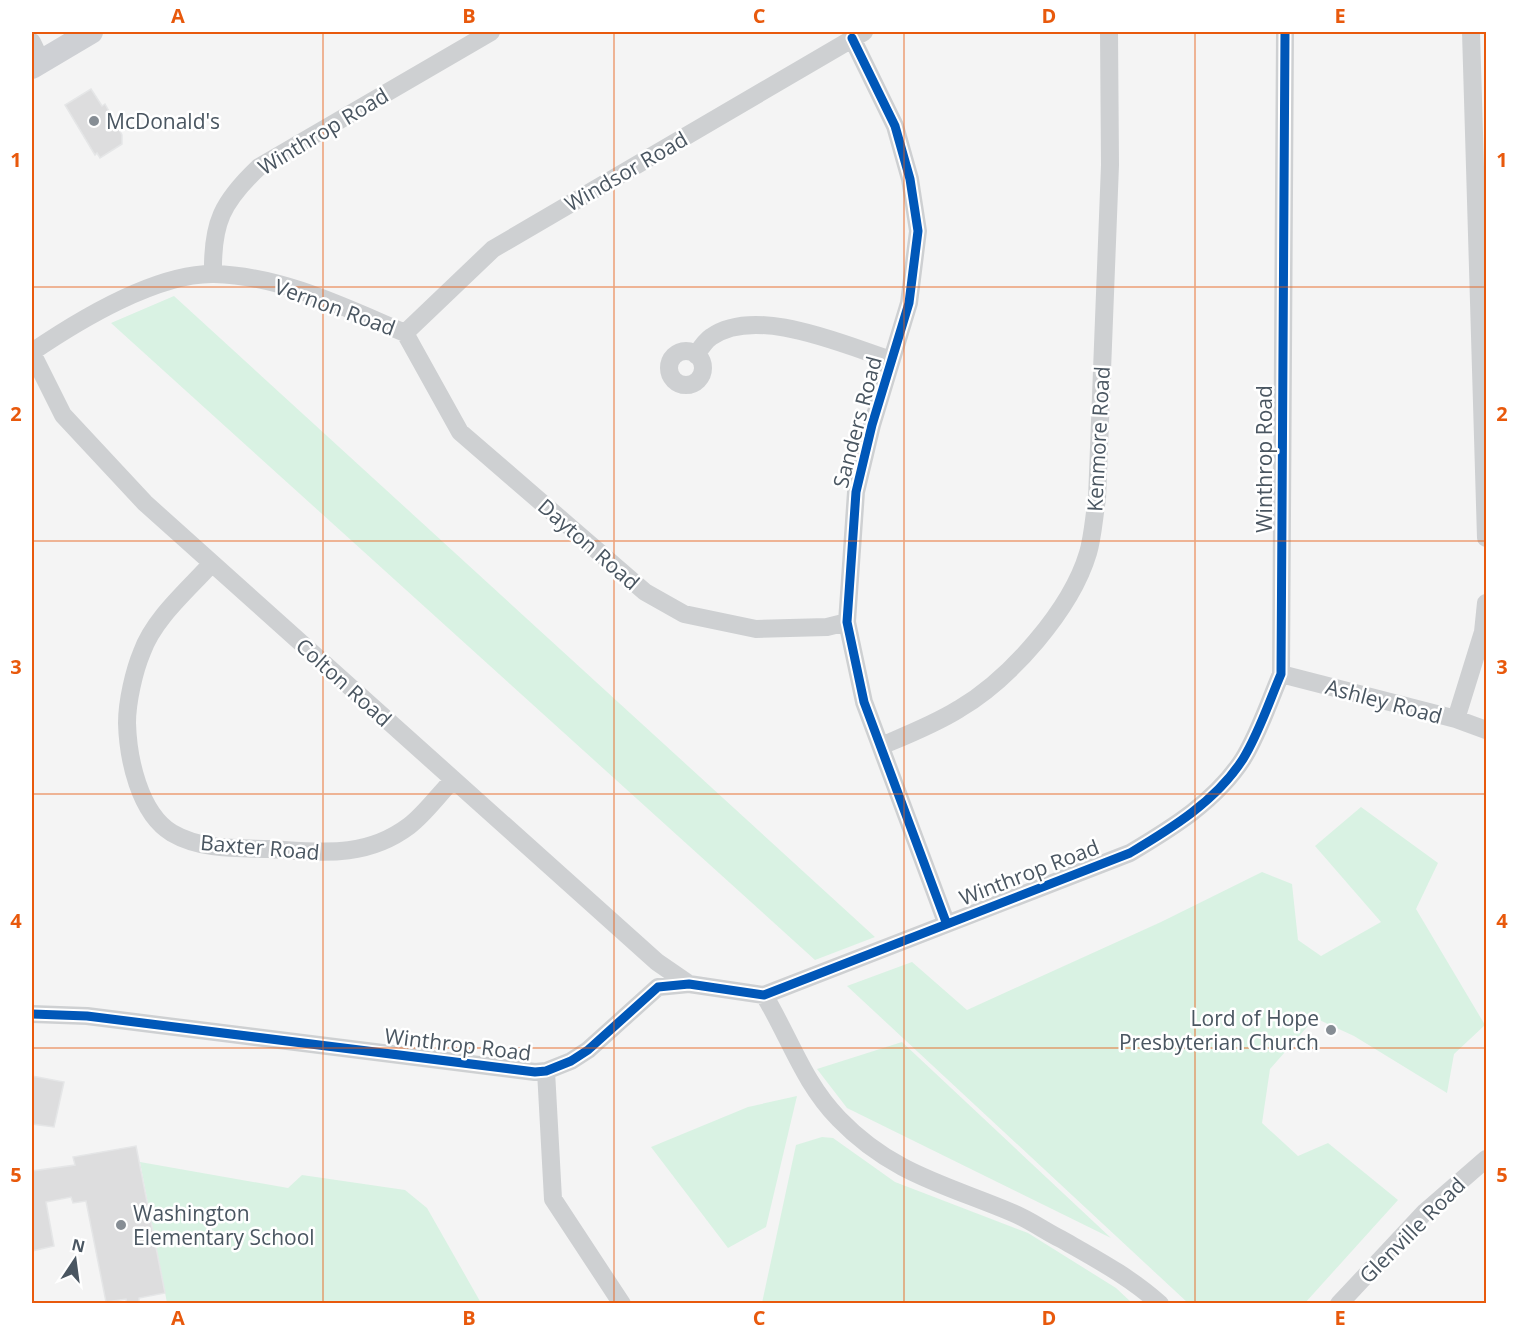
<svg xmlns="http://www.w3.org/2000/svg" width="1518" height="1335" viewBox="0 0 1518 1335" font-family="'Open Sans',sans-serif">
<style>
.green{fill:#d9f2e3}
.building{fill:#ddddde;stroke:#e5e6e7;stroke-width:1.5}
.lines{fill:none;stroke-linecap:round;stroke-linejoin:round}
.minor{stroke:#ced0d2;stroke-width:18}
.secondary{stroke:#ced0d4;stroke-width:24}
.cycleway-casing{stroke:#fff;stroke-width:13}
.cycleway{stroke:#0057b8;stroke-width:9}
.grid{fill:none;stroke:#e8590c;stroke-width:1.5;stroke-opacity:0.55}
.poi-dot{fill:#868d94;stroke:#fff;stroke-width:2}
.labels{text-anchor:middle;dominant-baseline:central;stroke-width:5;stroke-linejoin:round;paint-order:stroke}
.poi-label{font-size:21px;fill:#4a5661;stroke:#fff;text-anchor:start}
.street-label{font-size:21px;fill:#4a5661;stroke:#fff}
.neatline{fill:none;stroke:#e8590c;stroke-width:2}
.grid-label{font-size:20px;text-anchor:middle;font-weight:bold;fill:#e8590c}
</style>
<rect width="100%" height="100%" fill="#f4f4f4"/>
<path class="green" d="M 174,296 L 875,937 L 815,960 L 111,323 Z
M 1361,807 L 1438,863 L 1416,909 L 1485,1025 L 1454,1054 L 1447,1093 L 1354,1036 L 1315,1018 L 1270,1069 L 1262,1123 L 1298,1156 L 1328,1143 L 1398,1200 L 1305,1303 L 1188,1303 L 847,986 L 912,962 L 967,1010 L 1161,922 L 1262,872 L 1292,884 L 1298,940 L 1321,956 L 1381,922 L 1315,846 Z
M 902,1042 L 1111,1238 L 847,1108 L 817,1069 Z
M 797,1096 L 766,1227 L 728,1248 L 651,1147 L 748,1107 Z
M 822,1137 L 833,1138 L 895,1182 L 1028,1233 L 1116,1288 L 1132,1303 L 762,1303 L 796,1145 Z
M 140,1162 L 288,1188 L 302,1175 L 405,1190 L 427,1208 L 481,1303 L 167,1303 Z"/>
<path class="building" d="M 91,89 L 102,106 L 105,104 L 122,135 L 122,144 L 100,158 L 97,153 L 95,155 L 65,105 Z
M 32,1076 L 64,1082 L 54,1127 L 32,1124 Z
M 136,1146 L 165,1293 L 139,1298 L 139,1304 L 127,1304 L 126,1299 L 106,1302 L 86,1201 L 73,1203 L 71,1197 L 46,1202 L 54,1246 L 32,1251 L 32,1171 L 75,1165 L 73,1157 Z"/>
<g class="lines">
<path class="minor" d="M 1471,32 L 1486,538
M 852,38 L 895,126 L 910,179 L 918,231 L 909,303 L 872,425 L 856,492 L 847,622 L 864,702 L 946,922
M 32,42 L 41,61
M 213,274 C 212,223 222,202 259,167 L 491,32
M 405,333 L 460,432 L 645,592 L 684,614 L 756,629 L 827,627 L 847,622
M 405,333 L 493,249 L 864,32
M669 368a17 17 0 1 1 34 0a17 17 0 1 1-34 0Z
M 32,352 C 79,320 157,273 214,274 C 282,276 344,307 405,333
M 32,353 L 63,415 L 145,503 L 657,962 L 689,984
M 696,355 C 700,349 705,341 711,337 C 756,305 844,345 891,360
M 212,563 C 189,589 154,618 142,652 C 134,671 127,702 127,723 C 128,758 139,813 172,833 C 201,850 237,848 269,849 C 320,852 365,859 409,826 C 425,814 439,794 453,780
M 1281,674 L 1456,719 L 1486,730
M 1456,719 L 1483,632 L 1486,603
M 881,746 C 907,735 935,724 959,709 C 1010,679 1071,610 1088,553 C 1093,536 1094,516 1097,499 L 1110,165 L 1109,32
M 764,995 C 790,1038 803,1082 839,1119 C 892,1174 947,1185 1013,1213 C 1030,1220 1045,1231 1061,1239 C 1096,1259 1130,1277 1160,1304
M 32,1014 L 87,1016 L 535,1072 L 546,1071 L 571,1061 L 588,1050 L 658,987 L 689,984 L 764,995 L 1130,853 C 1172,828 1216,801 1243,759 C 1259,733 1269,702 1281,674 L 1285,32
M 546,1071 L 553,1199 L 622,1304
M 1339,1304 L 1425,1212 L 1486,1159"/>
<path class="secondary" d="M 32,67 L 91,32"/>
<g class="cycleway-casing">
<path id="cycleway" d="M 852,38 L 895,126 L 910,179 L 918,231 L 909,303 L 872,425 L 856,492 L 847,622 L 864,702 L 946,922
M 32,1014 L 87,1016 L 535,1072 L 546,1071 L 571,1061 L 588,1050 L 658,987 L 689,984 L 764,995 L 1130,853 C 1172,828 1216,801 1243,759 C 1259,733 1269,702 1281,674 L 1285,32"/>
</g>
<use href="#cycleway" class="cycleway"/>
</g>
<path class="grid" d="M 323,32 L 323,1304M 614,32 L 614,1304M 904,32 L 904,1304M 1195,32 L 1195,1304M 32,287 L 1486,287M 32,541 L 1486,541M 32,794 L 1486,794M 32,1048 L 1486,1048"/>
<g class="poi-dot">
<circle cx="94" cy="121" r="6"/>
<circle cx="1331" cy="1030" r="6"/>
<circle cx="121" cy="1225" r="6"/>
</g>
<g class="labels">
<g class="poi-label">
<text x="106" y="121">McDonald's</text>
<text x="1319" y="1018" text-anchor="end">Lord of Hope<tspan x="1319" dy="24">Presbyterian Church</tspan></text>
<text x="133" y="1213">Washington<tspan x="133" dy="24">Elementary School</tspan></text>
</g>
<g class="street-label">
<text transform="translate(323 131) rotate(-31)">Winthrop Road</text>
<text transform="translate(626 171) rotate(-30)">Windsor Road</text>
<text transform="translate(335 307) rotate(20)">Vernon Road</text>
<text transform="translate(857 422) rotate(-75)">Sanders Road</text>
<text transform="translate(1098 439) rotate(-87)">Kenmore Road</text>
<text transform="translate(1264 459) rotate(-90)">Winthrop Road</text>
<text transform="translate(589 544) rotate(41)">Dayton Road</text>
<text transform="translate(344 682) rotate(42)">Colton Road</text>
<text transform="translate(1384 701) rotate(15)">Ashley Road</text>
<text transform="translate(260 847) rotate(5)">Baxter Road</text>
<text transform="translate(1029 872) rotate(-21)">Winthrop Road</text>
<text transform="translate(458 1044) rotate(7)">Winthrop Road</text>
<text transform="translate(1412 1230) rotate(-45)">Glenville Road</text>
</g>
</g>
<rect width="1518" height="1335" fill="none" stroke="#ffffff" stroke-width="66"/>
<g transform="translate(75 1260) rotate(13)" stroke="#ffffff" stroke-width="4.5" paint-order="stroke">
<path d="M0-4.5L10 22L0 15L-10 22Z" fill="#4a5661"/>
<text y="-9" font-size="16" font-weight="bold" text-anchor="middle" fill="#4a5661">N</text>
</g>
<rect x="33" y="33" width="1452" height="1269" class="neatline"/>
<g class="grid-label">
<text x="178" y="23">A</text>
<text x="469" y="23">B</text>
<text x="759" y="23">C</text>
<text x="1049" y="23">D</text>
<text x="1340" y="23">E</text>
<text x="16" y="167">1</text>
<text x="1502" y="167">1</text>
<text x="16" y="421">2</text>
<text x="1502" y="421">2</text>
<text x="16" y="674">3</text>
<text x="1502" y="674">3</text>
<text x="16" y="928">4</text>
<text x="1502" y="928">4</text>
<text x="16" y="1182">5</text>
<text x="1502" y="1182">5</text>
<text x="178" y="1325">A</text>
<text x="469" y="1325">B</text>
<text x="759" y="1325">C</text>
<text x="1049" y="1325">D</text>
<text x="1340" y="1325">E</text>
</g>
</svg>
